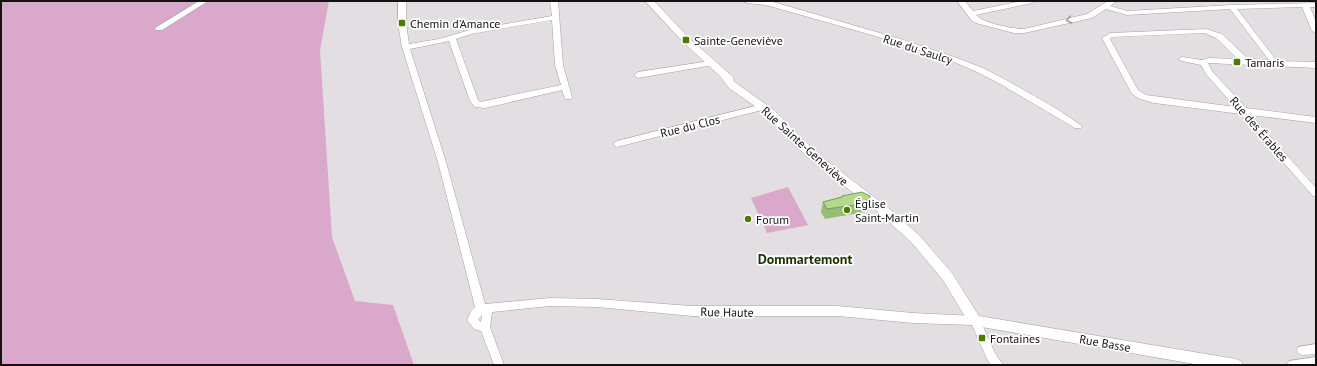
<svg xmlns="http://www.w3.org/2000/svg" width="1317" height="366" viewBox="0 0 1317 366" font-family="'PT Sans',sans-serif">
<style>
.green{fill:#daa8ca}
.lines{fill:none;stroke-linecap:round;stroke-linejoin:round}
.minor-casing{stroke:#a4a0a2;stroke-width:1}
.tertiary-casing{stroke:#a4a0a2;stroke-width:1}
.minor{fill:#fff;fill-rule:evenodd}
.tertiary{fill:#fff;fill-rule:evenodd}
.wall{fill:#98bc77}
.shaded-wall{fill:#7c9961}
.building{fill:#b1db8a;stroke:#7c9961}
.oneway{stroke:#a1a0a0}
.poi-dot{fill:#4d7c03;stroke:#fff;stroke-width:1.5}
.labels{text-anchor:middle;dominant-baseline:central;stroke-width:3.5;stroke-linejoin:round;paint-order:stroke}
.poi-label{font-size:12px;fill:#131112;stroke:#fff;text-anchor:start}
.street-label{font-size:12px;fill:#131112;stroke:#fff}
.quarter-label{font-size:14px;font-weight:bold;fill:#1b3100;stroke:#fff}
</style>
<rect width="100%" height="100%" fill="#e2dee1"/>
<path class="green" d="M 1,1 L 329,1 L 320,50 L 332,237 L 355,301 L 393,305 L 414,365 L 1,365 Z
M 788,187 L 808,225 L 767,233 L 751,198 Z"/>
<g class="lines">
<g class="minor-casing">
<path id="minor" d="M 199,1 L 208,1 L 162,30 L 156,30 L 155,28 Z
M 398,1 L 406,1 L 406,23 L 409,44 L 439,39 L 470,30 L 552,16 L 550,1 L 558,1 L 563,65 L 572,97 L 571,99 L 565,99 L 562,90 L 485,108 L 475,107 L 470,101 L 449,41 L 410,49 L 446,162 L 485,304 L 550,298 L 597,299 L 692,306 L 838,306 L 913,313 L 975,316 L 979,318 L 995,353 L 1003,365 L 991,365 L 987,359 L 972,325 L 913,323 L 838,316 L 692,316 L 597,307 L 550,306 L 492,312 L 490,327 L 504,365 L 494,365 L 481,331 L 474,329 L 467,320 L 471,311 L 475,307 L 438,162 L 402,47 L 398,23 ZM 552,20 L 555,65 L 561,85 L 480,102 L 478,100 L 456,39 L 471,34 ZM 482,315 L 481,322 L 478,319 Z
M 743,1 L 770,1 L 904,40 L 957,58 L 983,68 L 1008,81 L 1057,109 L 1082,126 L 1081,128 L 1075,128 L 1002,85 L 977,72 L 952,61 L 872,35 L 766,5 L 747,3 Z
M 957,1 L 965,1 L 973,11 L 1022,1 L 1036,1 L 1032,3 L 976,15 C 983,23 1013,29 1024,29 L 1087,14 L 1108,1 L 1117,1 L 1110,6 L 1127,11 L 1232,5 L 1316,3 L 1316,7 L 1310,7 L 1316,22 L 1316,33 L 1312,31 L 1302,7 L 1237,9 L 1277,61 L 1316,62 L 1316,68 L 1208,63 L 1212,71 L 1246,108 L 1316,117 L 1316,123 L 1251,115 L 1316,188 L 1316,197 L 1313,196 L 1241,114 L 1154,103 L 1140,99 L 1132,94 L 1102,38 L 1110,33 L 1206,29 L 1222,34 L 1248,59 L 1269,60 L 1230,9 L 1127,15 L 1106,9 L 1092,18 L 1024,33 L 1014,33 L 976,23 L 972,21 ZM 1205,33 L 1216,38 L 1238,59 L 1209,58 L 1202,60 L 1182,57 L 1178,59 L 1182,61 L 1201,65 L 1206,74 L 1235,107 L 1146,95 L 1138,90 L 1110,39 L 1112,37 Z
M 710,61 L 713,61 L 714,63 L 713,65 L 638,78 L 634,75 L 638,72 Z
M 763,104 L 766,105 L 767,107 L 766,109 L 617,147 L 613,144 L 617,141 Z
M 1316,344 L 1316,354 L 1302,355 L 1298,353 L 1297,350 L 1298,347 Z"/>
</g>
<g class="tertiary-casing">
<path id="tertiary" d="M 645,1 L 654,1 L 689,38 L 732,76 L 734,78 L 733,80 L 736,83 L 774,110 L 819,155 L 886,206 L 919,235 L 952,273 L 979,316 L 1236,359 L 1241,361 L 1243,365 L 1200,365 L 970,325 L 943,280 L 911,242 L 878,212 L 811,160 L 788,139 L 766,114 L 729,88 L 720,76 L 683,42 Z
M 1316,357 L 1316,365 L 1287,365 L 1289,361 Z"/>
</g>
<use href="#minor" class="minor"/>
<use href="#tertiary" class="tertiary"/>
</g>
<path class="wall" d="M 842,196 L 870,199 L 865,212 L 825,219 L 821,212 L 823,202 L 841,197 Z"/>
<path class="shaded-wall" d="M 870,199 L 867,209 L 866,209 L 868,203 L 866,200 Z"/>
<path class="building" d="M 862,192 L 870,196 L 870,199 L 866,200 L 868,203 L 827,209 L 823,202 L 842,197 L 842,196 Z"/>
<defs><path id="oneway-chevron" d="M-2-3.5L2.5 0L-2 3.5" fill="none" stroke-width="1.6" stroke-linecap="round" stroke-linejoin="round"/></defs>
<use class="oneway" href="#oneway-chevron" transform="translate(1069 20) rotate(167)"/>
<g class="poi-dot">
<rect x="398" y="19" width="8" height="8" rx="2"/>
<rect x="682" y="36" width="8" height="8" rx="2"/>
<rect x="1233" y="58" width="8" height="8" rx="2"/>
<circle cx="847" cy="210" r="4"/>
<circle cx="748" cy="219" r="4"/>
<rect x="978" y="334" width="8" height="8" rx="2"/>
</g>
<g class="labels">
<g class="poi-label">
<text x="410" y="23">Chemin d'Amance</text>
<text x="694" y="40">Sainte-Geneviève</text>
<text x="1245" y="62">Tamaris</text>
<text x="855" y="203">Église<tspan x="855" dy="14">Saint-Martin</tspan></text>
<text x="756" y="219">Forum</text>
<text x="990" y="338">Fontaines</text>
</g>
<g class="street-label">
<text transform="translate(918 49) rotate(18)">Rue du Saulcy</text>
<text transform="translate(690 126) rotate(-14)">Rue du Clos</text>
<text transform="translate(1259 129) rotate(49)">Rue des Érables</text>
<text transform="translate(805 146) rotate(42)">Rue Sainte-Geneviève</text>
<text transform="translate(727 312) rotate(1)">Rue Haute</text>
<text transform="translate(1105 343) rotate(10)">Rue Basse</text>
</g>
<g class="quarter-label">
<text x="805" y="259">Dommartemont</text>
</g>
</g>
<rect width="1317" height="366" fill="none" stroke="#131112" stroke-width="4"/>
</svg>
